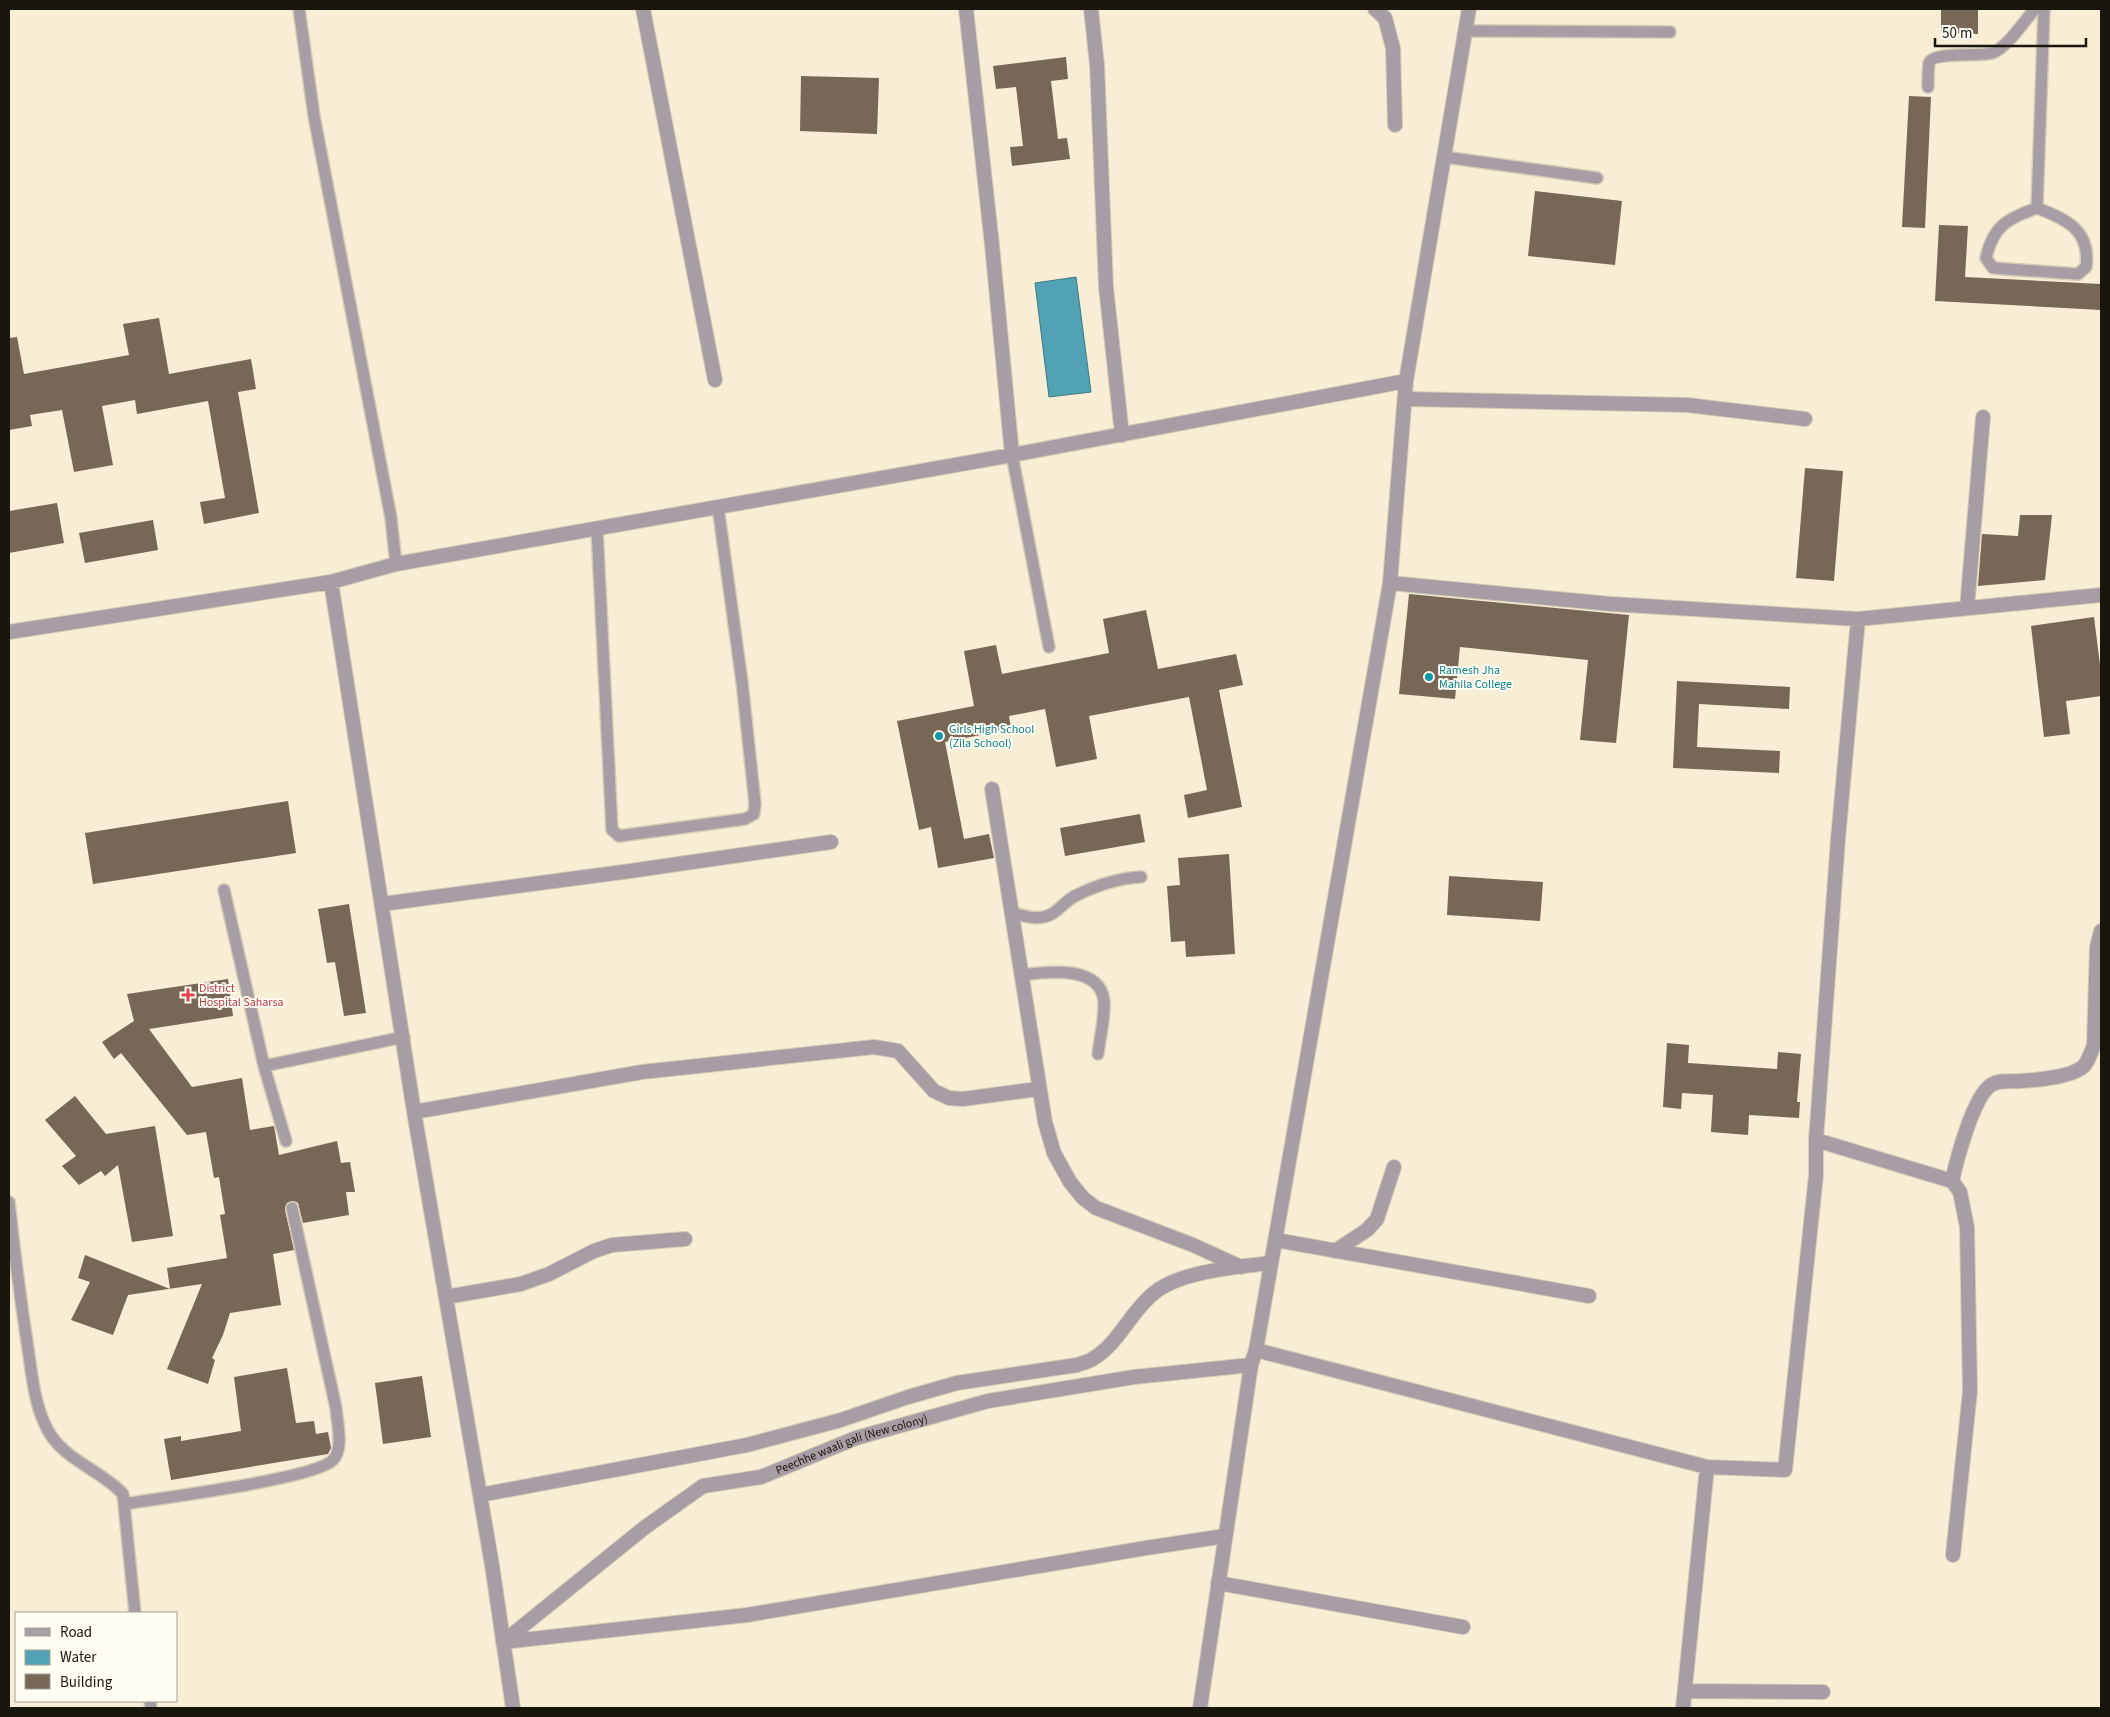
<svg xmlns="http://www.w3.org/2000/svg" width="2110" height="1717" viewBox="0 0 2110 1717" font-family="'Source Sans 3',sans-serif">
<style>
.water{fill:#52a2b6;stroke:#417883}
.building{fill:#786656}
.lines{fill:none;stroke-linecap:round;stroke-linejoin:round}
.service-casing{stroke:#d3cbb5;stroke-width:14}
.pedestrian-casing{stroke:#d3cbb5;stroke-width:16}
.minor-casing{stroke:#d3cbb5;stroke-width:16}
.tertiary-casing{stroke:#d3cbb5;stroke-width:16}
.service{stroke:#a79da4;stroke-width:11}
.pedestrian{stroke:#a79da4;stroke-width:14}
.minor{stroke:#a79da4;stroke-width:14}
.tertiary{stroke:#a79da4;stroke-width:14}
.culture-dot{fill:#0f9aa8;stroke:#fffcf2;stroke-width:2}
.health-dot{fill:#e0444e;stroke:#fffcf2;stroke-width:2}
.labels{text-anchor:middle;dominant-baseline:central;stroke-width:4;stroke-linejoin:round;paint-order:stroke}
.culture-label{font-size:12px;fill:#0d838f;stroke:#fffcf2;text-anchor:start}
.health-label{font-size:12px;fill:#be3a42;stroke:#fffcf2;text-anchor:start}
.street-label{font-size:12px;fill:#19160d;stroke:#fffcf2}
</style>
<rect width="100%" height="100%" fill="#f7eed5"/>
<path class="water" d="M 1076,277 L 1091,392 L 1049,397 L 1035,283 Z"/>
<path class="building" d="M 1941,9 L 1978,10 L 1978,34 L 1941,33 Z
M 1066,57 L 1068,79 L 1051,81 L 1058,139 L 1067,138 L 1070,159 L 1012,166 L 1010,147 L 1023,146 L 1016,87 L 996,89 L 993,66 Z
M 801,76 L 879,78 L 877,134 L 800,131 Z
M 1909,96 L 1931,97 L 1925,228 L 1902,227 Z
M 1535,191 L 1622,201 L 1615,265 L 1528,256 Z
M 1939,225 L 1968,226 L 1965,277 L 2101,284 L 2101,310 L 1935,301 Z
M 159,318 L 169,374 L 251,359 L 256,389 L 238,392 L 259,513 L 204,524 L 200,502 L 225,498 L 208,401 L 137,414 L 135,400 L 102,406 L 113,465 L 74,472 L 62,410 L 30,415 L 32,426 L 9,430 L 9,338 L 17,337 L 24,374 L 129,355 L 123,324 Z
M 1805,468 L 1843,471 L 1834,581 L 1796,578 Z
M 57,503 L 64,543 L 9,553 L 9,511 Z
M 2020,515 L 2052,515 L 2045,580 L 1978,586 L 1982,534 L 2018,536 Z
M 153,520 L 158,550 L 85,563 L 79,533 Z
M 1409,594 L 1629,615 L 1616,743 L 1580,740 L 1588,660 L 1460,647 L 1455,699 L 1399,694 Z
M 1146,610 L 1158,669 L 1236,654 L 1243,685 L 1219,690 L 1242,807 L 1188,818 L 1184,795 L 1207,790 L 1189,697 L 1089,716 L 1097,759 L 1056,767 L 1045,709 L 1009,716 L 1011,729 L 945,742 L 964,839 L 989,834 L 994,858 L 938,868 L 931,827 L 919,830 L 897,721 L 974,706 L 964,651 L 996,645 L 1002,674 L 1109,653 L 1103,619 Z
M 2094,617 L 2101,673 L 2101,696 L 2066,701 L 2070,734 L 2044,737 L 2031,626 Z
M 1677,681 L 1790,687 L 1789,709 L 1699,704 L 1697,747 L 1780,751 L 1779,773 L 1673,768 Z
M 288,801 L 296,853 L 93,884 L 85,833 Z
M 1140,814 L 1145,842 L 1065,856 L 1060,828 Z
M 1229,854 L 1235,954 L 1186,957 L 1185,941 L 1171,942 L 1167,886 L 1180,885 L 1178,858 Z
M 1449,876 L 1543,882 L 1540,921 L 1447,915 Z
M 349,904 L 366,1013 L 344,1016 L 335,962 L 327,963 L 318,909 Z
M 228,979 L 233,1016 L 149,1029 L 192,1087 L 242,1078 L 250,1130 L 274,1126 L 279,1155 L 337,1141 L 341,1163 L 350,1162 L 355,1192 L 346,1192 L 349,1215 L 303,1223 L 298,1203 L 294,1201 L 287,1203 L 285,1210 L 294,1250 L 273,1254 L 281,1305 L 230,1313 L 223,1335 L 212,1358 L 215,1360 L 208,1384 L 167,1369 L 202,1284 L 128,1295 L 113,1335 L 71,1320 L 90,1282 L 78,1278 L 85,1255 L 170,1289 L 167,1268 L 227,1258 L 220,1215 L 225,1214 L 219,1177 L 214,1178 L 206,1132 L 187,1135 L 121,1053 L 114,1059 L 102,1042 L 134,1021 L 127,994 Z
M 1667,1043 L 1689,1045 L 1688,1063 L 1777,1069 L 1778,1052 L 1801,1054 L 1797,1102 L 1800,1102 L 1799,1118 L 1749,1115 L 1748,1135 L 1711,1132 L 1713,1095 L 1682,1093 L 1681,1109 L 1663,1107 Z
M 75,1096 L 106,1134 L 155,1126 L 173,1236 L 132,1242 L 118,1165 L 105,1176 L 101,1171 L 79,1185 L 62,1166 L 76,1156 L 45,1120 Z
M 287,1368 L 296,1423 L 314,1421 L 316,1434 L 328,1432 L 331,1448 L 328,1454 L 171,1480 L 164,1439 L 181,1436 L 181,1441 L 241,1431 L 234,1377 Z
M 422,1376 L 431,1437 L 383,1444 L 375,1383 Z"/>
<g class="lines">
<g class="service-casing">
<path id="service" d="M 299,9 L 314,116 L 391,518 L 396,564
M 1465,31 L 1670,32
M 1928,87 C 1928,80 1928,71 1929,63 C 1933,51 1979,57 1992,53 C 2007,48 2024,21 2035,9
M 1444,157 L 1597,178
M 2037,208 C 2067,219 2091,231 2086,267 L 2078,274 L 1993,268 L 1986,258 C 1993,226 2008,218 2037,208 Z
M 2037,208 L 2044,9
M 1012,455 L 1049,647
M 597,529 L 612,830 L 619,836 L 745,819 L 754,814 L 755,803 L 742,682 L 718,507
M 224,890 L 264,1066 L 286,1141
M 1012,913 C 1027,917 1043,922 1056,911 C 1063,906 1067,900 1075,896 C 1095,886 1119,878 1141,877
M 1021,975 C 1045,972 1100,964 1104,1001 C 1105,1018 1100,1037 1098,1054
M 264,1066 L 404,1037
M 9,1202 C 14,1249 20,1295 27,1342 C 32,1373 34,1411 52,1437 C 70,1462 103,1472 123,1494 L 135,1613
M 125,1504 C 159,1498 315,1479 333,1460 C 344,1448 337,1423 336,1408 L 292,1208
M 150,1701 L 151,1708"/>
</g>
<g class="pedestrian-casing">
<g id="pedestrian">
<path id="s1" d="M 503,1642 L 644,1528 L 703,1486 L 761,1477 L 856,1438 L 988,1401 L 1134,1377 L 1251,1365"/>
</g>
</g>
<g class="minor-casing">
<path id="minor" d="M 643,9 L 715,380
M 966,9 L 992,245 L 1012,455
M 1091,9 L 1097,65 L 1106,287 L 1122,435
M 1375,9 L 1385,18 L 1393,48 L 1395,125
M 1405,399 L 1687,405 L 1805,419
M 331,582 L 414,1112 L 492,1565 L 513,1708
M 1390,583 L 1611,604 L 1858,619 L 2101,595
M 1967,608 L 1983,417
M 9,632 L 331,582 L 396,564 L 1012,455 L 1406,381
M 992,789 L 1045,1122 L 1054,1153 L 1070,1182 L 1083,1198 L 1096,1208 L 1193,1245 L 1241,1267
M 382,904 L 623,872 L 831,842
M 414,1112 L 642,1072 L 874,1047 L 898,1051 L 934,1091 L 949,1098 L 963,1099 L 1038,1089
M 1816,1140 L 1952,1181 L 1960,1192 L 1967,1227 L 1970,1391 L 1953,1555
M 1952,1181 C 1957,1159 1973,1097 1991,1085 C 2000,1079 2011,1082 2021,1081 C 2037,1080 2072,1077 2084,1066 C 2089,1060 2091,1052 2094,1045 L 2097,947 L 2101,931
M 1276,1240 L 1589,1296
M 1335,1251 L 1367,1230 L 1377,1219 L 1394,1167
M 446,1297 L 521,1284 L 549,1274 L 594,1251 L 612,1245 L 685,1239
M 1256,1350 L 1707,1467 L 1785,1470 L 1816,1175 L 1816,1140 L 1838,839 L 1858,619
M 480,1495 L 747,1445 L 841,1420 L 908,1397 L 957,1383 L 1077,1365 C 1082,1363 1089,1362 1094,1358 C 1119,1343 1131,1311 1154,1293 C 1180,1271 1238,1267 1271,1263
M 1218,1583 L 1463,1627
M 503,1642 L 747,1615 L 1146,1548 L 1225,1536
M 1685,1691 L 1823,1692
M 1683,1708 L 1707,1467"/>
</g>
<g class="tertiary-casing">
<path id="tertiary" d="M 1200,1708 L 1251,1365 L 1256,1350 L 1390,583 L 1406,381 L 1469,9"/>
</g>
<use href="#service" class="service"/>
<use href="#pedestrian" class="pedestrian"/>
<use href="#minor" class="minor"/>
<use href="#tertiary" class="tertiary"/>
</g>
<g class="culture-dot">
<circle cx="1429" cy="677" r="5"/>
<circle cx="939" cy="736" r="5"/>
</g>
<path class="health-dot" d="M185.5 987.5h5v5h5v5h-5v5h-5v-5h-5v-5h5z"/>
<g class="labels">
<g class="culture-label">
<text x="1439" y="670">Ramesh Jha<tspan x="1439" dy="14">Mahila College</tspan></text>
<text x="949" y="729">Girls High School<tspan x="949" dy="14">(Zila School)</tspan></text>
</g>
<g class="health-label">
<text x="199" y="988">District<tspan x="199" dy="14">Hospital Saharsa</tspan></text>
</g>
<g class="street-label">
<text stroke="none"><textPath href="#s1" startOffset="409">Peechhe waali gali (New colony)</textPath></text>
</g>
</g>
<rect width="2110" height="1717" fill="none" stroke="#19160d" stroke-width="20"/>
<rect x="15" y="1612" width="162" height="90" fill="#fffcf2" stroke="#a3a096"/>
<rect x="25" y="1628" width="25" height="8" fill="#a79da4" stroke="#a3a096"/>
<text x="60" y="1637" font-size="15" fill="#19160d">Road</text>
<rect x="25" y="1650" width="25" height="15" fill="#52a2b6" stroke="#a3a096"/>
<text x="60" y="1662" font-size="15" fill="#19160d">Water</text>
<rect x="25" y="1674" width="25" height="15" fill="#786656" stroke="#a3a096"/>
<text x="60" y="1687" font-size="15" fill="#19160d">Building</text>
<path d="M1935 38v8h151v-8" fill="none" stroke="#19160d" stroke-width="2.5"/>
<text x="1942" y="38" font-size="15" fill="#19160d" stroke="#fffcf2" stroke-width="4" paint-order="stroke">50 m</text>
</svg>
